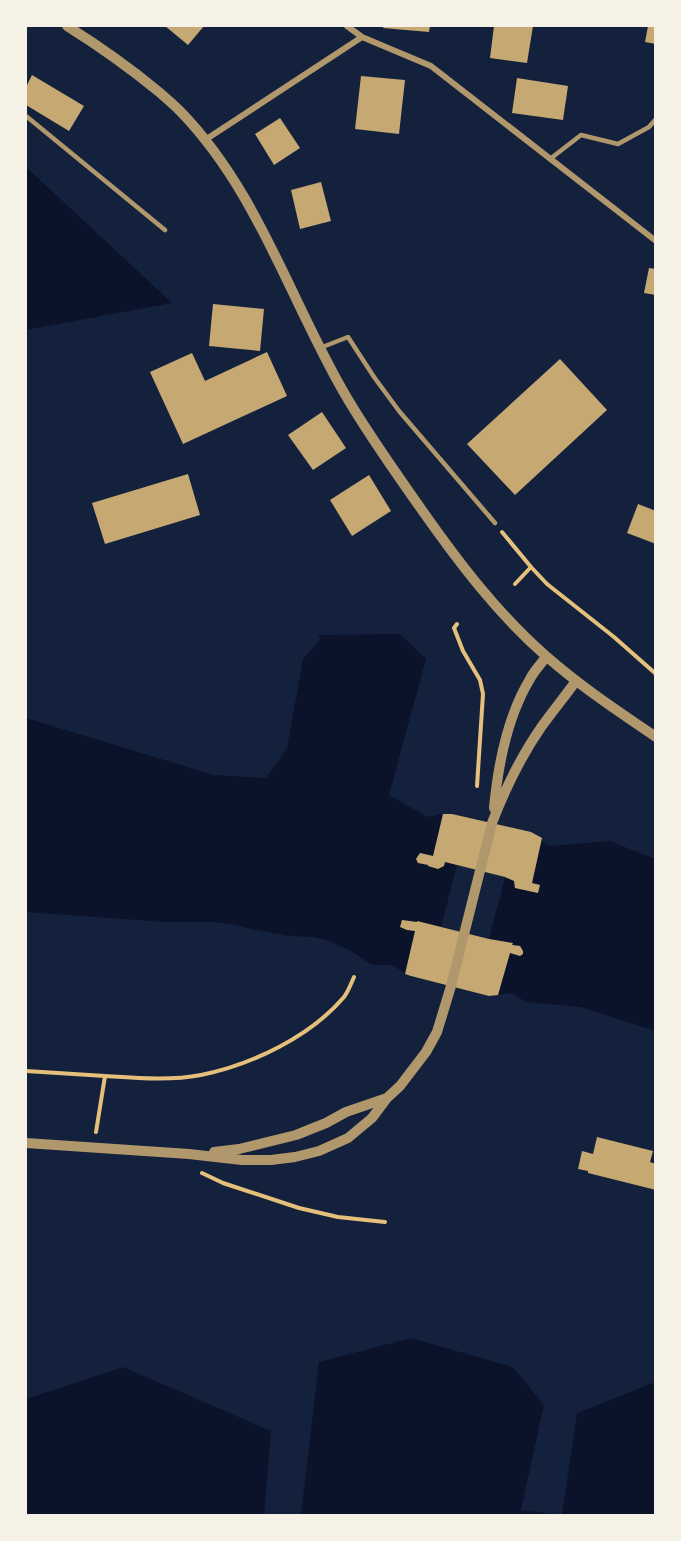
<svg xmlns="http://www.w3.org/2000/svg" width="681" height="1541" viewBox="0 0 681 1541" font-family="'Exo 2',sans-serif">
<style>
.water{fill:#0b132b}
.pier{fill:#14213d}
.building{fill:#c6a872}
.lines{fill:none;stroke-linecap:round;stroke-linejoin:round}
.path{stroke:#e5c07b;stroke-width:4}
.service{stroke:#b1986c;stroke-width:4.5}
.minor{stroke:#b1986c;stroke-width:6}
.tertiary{stroke:#b1986c;stroke-width:10}
</style>
<rect width="100%" height="100%" fill="#14213d"/>
<path class="water" d="M 26,167 L 172,303 L 26,330 Z
M 400,634 L 426,659 L 389,795 L 428,817 L 443,814 L 433,856 L 420,853 L 416,859 L 418,863 L 444,866 L 445,862 L 505,877 L 514,881 L 515,888 L 538,893 L 540,885 L 532,883 L 541,841 L 549,846 L 610,841 L 655,859 L 655,1031 L 581,1007 L 526,1002 L 512,993 L 498,995 L 510,953 L 520,955 L 523,951 L 520,946 L 418,921 L 417,922 L 404,920 L 401,921 L 401,927 L 407,930 L 415,931 L 405,974 L 393,965 L 372,965 L 351,951 L 327,940 L 312,937 L 289,936 L 256,930 L 230,924 L 213,922 L 165,922 L 26,912 L 26,718 L 214,775 L 266,778 L 287,748 L 303,659 L 321,639 L 318,635 Z
M 411,1338 L 513,1367 L 544,1405 L 521,1510 L 560,1515 L 301,1515 L 319,1362 Z
M 123,1367 L 271,1431 L 264,1515 L 26,1515 L 26,1399 Z
M 655,1382 L 655,1515 L 562,1515 L 577,1413 Z"/>
<path class="pier" d="M 461,863 L 500,873 L 500,876 L 505,877 L 489,939 L 441,927 L 457,865 L 460,866 Z"/>
<path class="building" d="M 165,26 L 204,26 L 188,45 Z
M 384,26 L 430,26 L 429,32 L 383,28 Z
M 494,26 L 533,26 L 527,63 L 490,58 Z
M 648,26 L 656,26 L 656,44 L 645,42 Z
M 32,75 L 84,106 L 69,131 L 26,105 L 26,87 Z
M 361,76 L 405,80 L 399,134 L 355,129 Z
M 517,78 L 568,86 L 563,120 L 512,113 Z
M 280,118 L 300,148 L 274,165 L 255,134 Z
M 321,182 L 331,221 L 300,229 L 291,190 Z
M 649,268 L 656,269 L 656,295 L 644,293 Z
M 213,304 L 264,309 L 260,351 L 209,346 Z
M 267,352 L 287,396 L 183,444 L 150,372 L 192,353 L 205,381 Z
M 560,359 L 607,410 L 515,495 L 467,444 Z
M 322,412 L 346,448 L 313,470 L 288,435 Z
M 188,474 L 200,515 L 105,544 L 92,503 Z
M 369,475 L 391,511 L 352,536 L 330,500 Z
M 638,504 L 656,511 L 656,544 L 627,533 Z
M 443,814 L 452,814 L 531,832 L 542,838 L 532,883 L 540,885 L 538,893 L 515,888 L 514,881 L 505,877 L 445,862 L 444,866 L 438,869 L 428,866 L 428,865 L 418,863 L 416,859 L 420,853 L 433,856 Z
M 402,920 L 417,922 L 417,921 L 489,939 L 513,943 L 512,945 L 520,946 L 523,951 L 523,954 L 520,956 L 510,953 L 498,995 L 489,996 L 411,976 L 405,974 L 415,931 L 407,930 L 400,927 Z
M 597,1137 L 653,1151 L 650,1162 L 656,1164 L 656,1190 L 588,1173 L 588,1171 L 578,1169 L 582,1151 L 593,1154 Z"/>
<g class="lines">
<path class="path" d="M 502,532 L 531,567 L 547,584 L 614,637 L 656,674
M 515,584 L 531,567
M 457,624 L 454,628 L 463,651 L 480,680 L 483,694 L 477,786
M 26,1071 L 105,1076
M 96,1132 L 105,1076 C 136,1078 170,1081 201,1075 C 251,1065 310,1037 344,997 C 348,992 351,984 354,977
M 202,1173 L 223,1183 L 299,1208 L 338,1217 L 385,1222"/>
<path class="service" d="M 26,116 L 165,230
M 550,159 L 581,135 L 618,144 L 649,127 L 656,119
M 320,348 L 348,337 L 374,377 L 399,411 L 495,523"/>
<path class="minor" d="M 347,26 L 362,37 L 431,66 L 656,241
M 205,140 L 362,37"/>
<path class="tertiary" d="M 67,26 C 99,46 130,68 159,92 C 166,98 173,104 180,111 C 257,190 289,297 343,391 C 367,433 396,473 424,513 C 460,564 498,614 546,656 C 580,686 618,711 656,737
M 494,808 C 498,765 507,717 530,679 C 534,671 541,664 546,657
M 26,1143 L 189,1154 L 242,1160 L 271,1160 L 295,1157 L 319,1151 L 348,1138 L 372,1118 L 387,1098 L 400,1086 L 426,1052 L 437,1032 L 451,986 L 492,823 C 505,789 521,756 542,726 C 553,711 565,696 576,681
M 214,1152 L 239,1149 L 296,1135 L 326,1123 L 346,1112 L 387,1098"/>
</g>
<rect width="681" height="1541" fill="none" stroke="#f6f1e7" stroke-width="54"/>
</svg>
